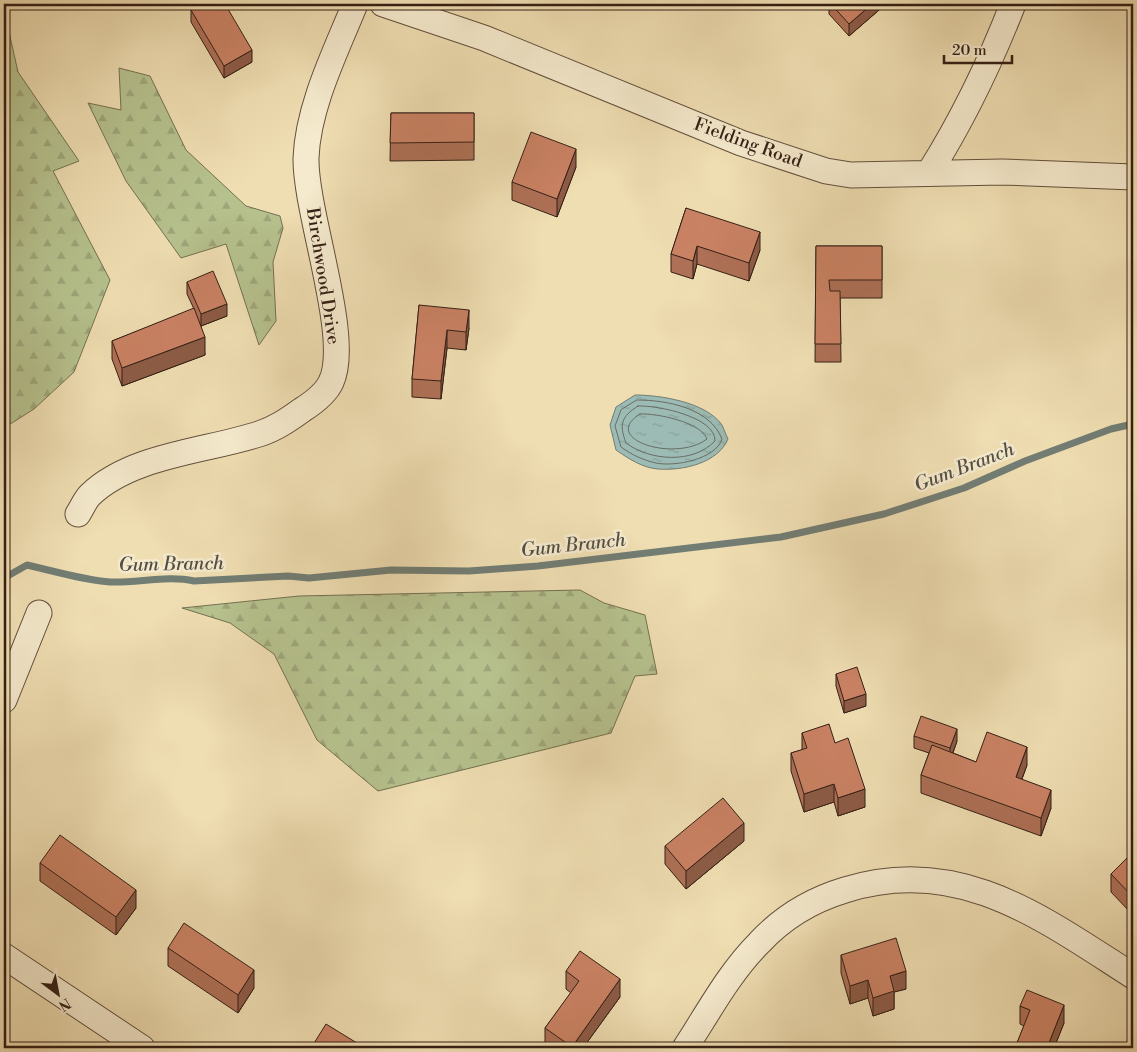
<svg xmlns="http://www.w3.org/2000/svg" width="1137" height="1052" viewBox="0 0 1137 1052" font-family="'Libre Bodoni',serif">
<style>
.forest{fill:url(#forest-firs);stroke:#757052}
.water{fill:url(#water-ripples);stroke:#727d74}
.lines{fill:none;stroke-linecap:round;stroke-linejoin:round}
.shore{stroke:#686d64;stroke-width:1}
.stream{stroke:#727d74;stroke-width:7}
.street-casing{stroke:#634f3c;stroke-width:27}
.street{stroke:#f5eacd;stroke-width:25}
.wall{fill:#ae7056;stroke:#341f15}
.shaded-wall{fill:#8d5b46;stroke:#341f15}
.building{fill:#ca8264;stroke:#341f15}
.labels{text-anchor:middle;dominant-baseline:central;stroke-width:5;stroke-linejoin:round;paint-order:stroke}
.street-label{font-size:18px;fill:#341f15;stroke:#f5eacd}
.water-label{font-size:19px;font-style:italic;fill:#534e45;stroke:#f5eacd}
</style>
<defs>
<pattern id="forest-firs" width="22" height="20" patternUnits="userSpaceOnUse" patternTransform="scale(1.25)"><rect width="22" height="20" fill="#b6c28e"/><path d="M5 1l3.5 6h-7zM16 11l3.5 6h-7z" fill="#9da67a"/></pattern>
<pattern id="water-ripples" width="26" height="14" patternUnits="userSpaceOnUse" patternTransform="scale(1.25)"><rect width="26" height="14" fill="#9cbbb4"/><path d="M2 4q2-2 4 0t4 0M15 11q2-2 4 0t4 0" fill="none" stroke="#87a09a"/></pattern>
</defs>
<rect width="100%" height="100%" fill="#efdeb2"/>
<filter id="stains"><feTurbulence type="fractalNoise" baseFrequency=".004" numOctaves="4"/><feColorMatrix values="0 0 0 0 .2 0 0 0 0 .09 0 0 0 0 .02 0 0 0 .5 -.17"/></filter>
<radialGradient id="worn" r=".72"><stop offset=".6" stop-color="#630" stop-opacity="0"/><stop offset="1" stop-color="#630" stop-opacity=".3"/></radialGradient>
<path class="forest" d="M 4,10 L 18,72 L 79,161 L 53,171 L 110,280 L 74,372 L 34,409 L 4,428 Z
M 119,68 L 150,76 L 186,150 L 246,206 L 280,216 L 283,228 L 273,262 L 276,321 L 259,345 L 226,244 L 181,258 L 126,181 L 88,103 L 121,110 Z
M 580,590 L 604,603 L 645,615 L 657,674 L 635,676 L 611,733 L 378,791 L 317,740 L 274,654 L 230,623 L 182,608 L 299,596 Z"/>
<path class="water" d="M 635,395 C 660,395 706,402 722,425 C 724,429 726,435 728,439 C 718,463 683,471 658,469 C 643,468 629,459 616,450 L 610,425 L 616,407 Z"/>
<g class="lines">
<path class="shore" d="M 637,400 C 667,400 710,408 722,439 C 716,459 675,467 656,463 C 643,460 632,455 621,447 L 615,426 L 621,410 Z
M 638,406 C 657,405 716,417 715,441 C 693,464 650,461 626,443 C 619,424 621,417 638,406 Z
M 640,414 C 656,413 701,422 707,439 C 675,463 599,439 640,414 Z"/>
<path class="stream" d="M 4,578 L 27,565 C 54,571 83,580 110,582 C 138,583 168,575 194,581 L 288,576 L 309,578 L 391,570 L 469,571 L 538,566 L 781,537 L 884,514 L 964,488 L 1025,461 L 1111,429 L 1133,424"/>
<g class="street-casing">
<path id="street" d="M 383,4 L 484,38 L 741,143 L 826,171 L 851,175 L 1002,172 L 1133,177
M 929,173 C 963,119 990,63 1013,4
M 78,514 C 82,508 85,500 90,495 C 131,455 207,451 259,434 C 275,429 288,420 302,410 C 313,403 326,393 331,382 C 352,339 305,212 306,158 C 308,106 336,51 355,4
M 4,700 L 39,613
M 4,956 L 142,1048
M 685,1048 C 708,1013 729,973 759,943 C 782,918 812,900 845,890 C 959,854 1042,918 1133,976"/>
</g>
<use href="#street" class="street"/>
</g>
<path class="wall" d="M 829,4 L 886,4 L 849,36 L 829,14 Z
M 191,10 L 252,62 L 224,78 L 191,22 Z
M 391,113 L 474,113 L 474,160 L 390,161 Z
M 576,167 L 557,217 L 512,200 L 512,182 Z
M 686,208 L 760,250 L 749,281 L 697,264 L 693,279 L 671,272 L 671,254 Z
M 816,246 L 882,246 L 882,298 L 840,298 L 841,362 L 815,362 Z
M 187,282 L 227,316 L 201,326 L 205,355 L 122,386 L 112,359 L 112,341 L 194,309 L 187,294 Z
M 419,305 L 469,328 L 466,350 L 447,348 L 441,399 L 412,397 L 412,379 Z
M 836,674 L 866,706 L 844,713 L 836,686 Z
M 802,733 L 835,743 L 865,807 L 838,816 L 834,802 L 804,812 L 791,771 L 791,753 L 802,750 Z
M 914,736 L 957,741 L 953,753 L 976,762 L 1027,765 L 1022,779 L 1051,808 L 1041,836 L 921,793 L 921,775 L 929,753 L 914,748 Z
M 744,841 L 686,889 L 665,864 L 665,846 Z
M 1133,852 L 1133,911 L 1131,913 L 1111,892 L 1111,874 Z
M 40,863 L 136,908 L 116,935 L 40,881 Z
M 168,948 L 254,988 L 238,1013 L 168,966 Z
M 841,955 L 906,989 L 894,992 L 894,1009 L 873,1016 L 868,998 L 850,1004 L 841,973 Z
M 566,971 L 620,997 L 583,1048 L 548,1048 L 545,1046 L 545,1028 L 571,993 L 566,989 Z
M 1020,1006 L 1064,1023 L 1054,1048 L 1015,1048 L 1024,1026 L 1020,1024 Z"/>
<path class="shaded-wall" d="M 872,4 L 886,4 L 849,36 L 849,24 Z
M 252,50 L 252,62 L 224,78 L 224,66 Z
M 576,149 L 576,167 L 557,217 L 557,199 Z
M 760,232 L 760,250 L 749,281 L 749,263 Z
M 697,246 L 697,264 L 693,279 L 693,261 Z
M 227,304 L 227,316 L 201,326 L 201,314 Z
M 469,310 L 469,328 L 466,350 L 466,332 Z
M 447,330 L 447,348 L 441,399 L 441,381 Z
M 205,337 L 205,355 L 122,386 L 122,368 Z
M 866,694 L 866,706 L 844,713 L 844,701 Z
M 957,729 L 957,741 L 950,760 L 950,748 Z
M 1027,747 L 1027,765 L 1016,795 L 1016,777 Z
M 834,784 L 834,802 L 804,812 L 804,794 Z
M 865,789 L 865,807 L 838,816 L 838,798 Z
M 1051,790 L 1051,808 L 1041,836 L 1041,818 Z
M 744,823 L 744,841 L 686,889 L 686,871 Z
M 136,890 L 136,908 L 116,935 L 116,917 Z
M 1133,893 L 1133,911 L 1131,913 L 1131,895 Z
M 254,970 L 254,988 L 238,1013 L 238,995 Z
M 906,971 L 906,989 L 894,992 L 894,1009 L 873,1016 L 873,998 L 890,976 Z
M 620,979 L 620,997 L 583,1048 L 572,1048 L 572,1047 Z
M 868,980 L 868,998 L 850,1004 L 850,986 Z
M 1064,1005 L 1064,1023 L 1054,1048 L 1047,1048 Z"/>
<path class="building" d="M 202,4 L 225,4 L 252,50 L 224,66 L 191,10 Z
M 831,4 L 872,4 L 849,24 Z
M 391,113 L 474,113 L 474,142 L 390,143 Z
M 531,132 L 576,149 L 557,199 L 512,182 Z
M 686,208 L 760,232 L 749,263 L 697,246 L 693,261 L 671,254 Z
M 816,246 L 882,246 L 882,280 L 829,280 L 830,291 L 840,291 L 841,344 L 815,344 Z
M 213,271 L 227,304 L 201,314 L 187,282 Z
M 419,305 L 469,310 L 466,332 L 447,330 L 441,381 L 412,379 Z
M 194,308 L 205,337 L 122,368 L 112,341 Z
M 857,667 L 866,694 L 844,701 L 836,674 Z
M 921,716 L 957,729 L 950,748 L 914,736 Z
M 829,724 L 835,743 L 848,738 L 865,789 L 838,798 L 834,784 L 804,794 L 791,753 L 807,748 L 802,733 Z
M 987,732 L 1027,747 L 1016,777 L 1051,790 L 1041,818 L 921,775 L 932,745 L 976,762 Z
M 723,798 L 744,823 L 686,871 L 665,846 Z
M 60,835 L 136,890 L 116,917 L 40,863 Z
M 1133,852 L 1133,893 L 1131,895 L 1111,874 Z
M 184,923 L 254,970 L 238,995 L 168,948 Z
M 896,938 L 906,971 L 890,976 L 894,991 L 873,998 L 868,980 L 850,986 L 841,955 Z
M 580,951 L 620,979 L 572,1047 L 545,1028 L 579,981 L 566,971 Z
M 1027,990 L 1064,1005 L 1047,1048 L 1015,1048 L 1030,1010 L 1020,1006 Z
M 326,1024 L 365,1048 L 311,1048 Z"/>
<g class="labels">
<g class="street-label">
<text transform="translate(748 143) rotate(20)">Fielding Road</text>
<text transform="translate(323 276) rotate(81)">Birchwood Drive</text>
</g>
<g class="water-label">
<text transform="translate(964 467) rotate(-21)">Gum Branch</text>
<text transform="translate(573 545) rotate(-6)">Gum Branch</text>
<text transform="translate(171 564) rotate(-1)">Gum Branch</text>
</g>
</g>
<rect width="1137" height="1052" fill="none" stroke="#efdeb2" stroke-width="20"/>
<rect x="5" y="5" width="1127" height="1042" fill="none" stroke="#341f15" stroke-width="2.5"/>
<rect x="10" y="10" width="1117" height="1032" fill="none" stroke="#341f15"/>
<g transform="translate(58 994) rotate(148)" stroke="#f5eacd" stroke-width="4" paint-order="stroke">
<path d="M0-4L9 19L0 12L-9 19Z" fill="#341f15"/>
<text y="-8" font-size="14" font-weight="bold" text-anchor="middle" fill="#341f15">N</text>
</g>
<path d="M944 55v8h68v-8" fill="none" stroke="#341f15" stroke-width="2.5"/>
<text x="952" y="55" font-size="15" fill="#341f15" stroke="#f5eacd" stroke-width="4" paint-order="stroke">20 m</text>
<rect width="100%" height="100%" filter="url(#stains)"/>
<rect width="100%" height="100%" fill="url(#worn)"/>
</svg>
